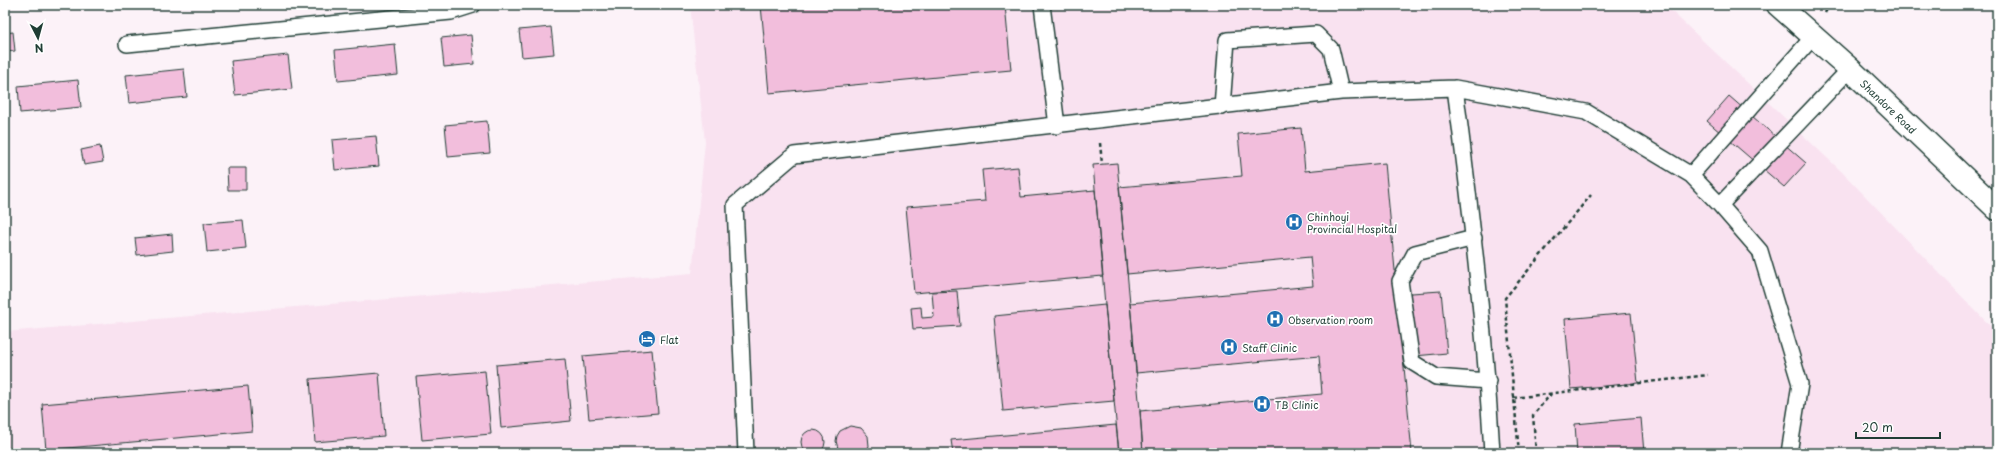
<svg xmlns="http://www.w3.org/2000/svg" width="2002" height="458" viewBox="0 0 2002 458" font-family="'Playpen Sans',sans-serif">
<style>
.built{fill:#f9e2f0}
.building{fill:#f2bedc;stroke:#1f3d34}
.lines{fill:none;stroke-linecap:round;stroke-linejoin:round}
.service-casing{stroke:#1f3d34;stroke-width:18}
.tertiary-casing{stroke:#1f3d34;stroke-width:25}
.path{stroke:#1f3d34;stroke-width:2.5;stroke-dasharray:4 3;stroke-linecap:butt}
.service{stroke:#fff;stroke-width:15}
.tertiary{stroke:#fff;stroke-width:22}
.labels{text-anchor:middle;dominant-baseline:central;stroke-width:3.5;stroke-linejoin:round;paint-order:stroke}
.street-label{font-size:10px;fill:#1f3d34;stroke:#fff}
.poi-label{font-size:10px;fill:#1f3d34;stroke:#fff;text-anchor:start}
</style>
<rect width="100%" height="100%" fill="#fcf2f8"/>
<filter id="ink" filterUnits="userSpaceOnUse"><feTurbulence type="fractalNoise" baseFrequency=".025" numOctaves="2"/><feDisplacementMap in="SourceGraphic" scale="8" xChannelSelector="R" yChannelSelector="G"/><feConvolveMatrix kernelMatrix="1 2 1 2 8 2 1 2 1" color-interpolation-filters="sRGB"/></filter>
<g filter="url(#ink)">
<path class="built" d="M 690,5 L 1665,5 L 1842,172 L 1997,333 L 1997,453 L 5,453 L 5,332 L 692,273 L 705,142 Z"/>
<path class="building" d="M 390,5 L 415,5 L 390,7 Z
M 761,5 L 1005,5 L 1011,70 L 769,93 Z
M 551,27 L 554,54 L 522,57 L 519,30 Z
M 13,32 L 15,51 L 5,52 L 5,33 Z
M 471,35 L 474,64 L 444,67 L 441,38 Z
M 395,44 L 398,75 L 338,81 L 335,50 Z
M 288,55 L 292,89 L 235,95 L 231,61 Z
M 184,69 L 187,97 L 129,103 L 126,75 Z
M 78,80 L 81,107 L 20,113 L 18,86 Z
M 1729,96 L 1806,163 L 1784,187 L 1707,121 Z
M 487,121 L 490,153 L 448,157 L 445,125 Z
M 1301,128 L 1305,171 L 1385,163 L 1412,453 L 1143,453 L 1140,411 L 1322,394 L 1319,356 L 1136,373 L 1130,303 L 1313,286 L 1310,257 L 1127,274 L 1119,187 L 1242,176 L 1238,134 Z
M 376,136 L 379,166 L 335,170 L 332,140 Z
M 100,146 L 103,162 L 84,165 L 81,150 Z
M 1117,163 L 1140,411 L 1143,453 L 1119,453 L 1105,305 L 1093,165 Z
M 1018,167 L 1021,197 L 1095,190 L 1103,276 L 914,293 L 906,207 L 985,201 L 982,170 Z
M 227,168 L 246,168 L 246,190 L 228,190 Z
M 243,220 L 246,248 L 207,252 L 204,223 Z
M 172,234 L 173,251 L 137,255 L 135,238 Z
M 957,291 L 960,326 L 913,329 L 911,308 L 921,307 L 922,318 L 934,317 L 932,292 Z
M 1441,291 L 1447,353 L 1404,357 L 1397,294 Z
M 1105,305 L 1114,401 L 1003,411 L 994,316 Z
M 1631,313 L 1638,383 L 1571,389 L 1565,319 Z
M 652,350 L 658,413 L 589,419 L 583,356 Z
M 565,359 L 571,421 L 501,428 L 496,365 Z
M 485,371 L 491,434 L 422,440 L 416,377 Z
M 379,373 L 384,436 L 315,442 L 310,379 Z
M 248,386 L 252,431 L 46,450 L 42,404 Z
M 1641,418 L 1644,453 L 1577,453 L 1575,424 Z
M 1116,425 L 1119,453 L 953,453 L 951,440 Z
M 850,426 L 861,428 L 868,436 L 869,446 L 865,453 L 839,452 L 836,441 L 837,436 L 840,431 Z
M801 442a12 12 0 1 1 24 0a12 12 0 1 1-24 0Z"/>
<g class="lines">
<g class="service-casing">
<path id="service" d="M 1042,5 L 1057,126
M 127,44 L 451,12 L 473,5
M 1455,88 C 1471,209 1485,330 1492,453
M 1222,107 L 1227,40 L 1316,34 L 1331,49 L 1341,92
M 1691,175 L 1813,37
M 1720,205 L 1850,69
M 1474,238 L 1415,253 L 1400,281 L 1412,362 L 1436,377 L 1488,381
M 746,453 L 735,205 L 794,155 L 1341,92 L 1455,88 L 1586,112 L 1691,175 L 1720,205 L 1760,251 L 1800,384 L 1789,453"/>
</g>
<g class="tertiary-casing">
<g id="tertiary">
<path id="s1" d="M 1778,5 L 1850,69 L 1997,209"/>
</g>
</g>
<path class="path" d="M 1825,13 L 1829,5
M 1100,143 L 1102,164
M 1513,398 L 1708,375
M 1519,453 L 1505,298 L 1591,195
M 1536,453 L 1533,415 L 1551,394"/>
<use href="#service" class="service"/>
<use href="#tertiary" class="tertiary"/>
</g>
</g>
<defs>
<g id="hospital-disc" transform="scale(0.9)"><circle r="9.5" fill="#1f6fb2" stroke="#fff"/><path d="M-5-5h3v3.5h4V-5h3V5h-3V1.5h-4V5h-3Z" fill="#fff"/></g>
<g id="hotel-disc" transform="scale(0.9)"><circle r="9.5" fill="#1f6fb2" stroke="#fff"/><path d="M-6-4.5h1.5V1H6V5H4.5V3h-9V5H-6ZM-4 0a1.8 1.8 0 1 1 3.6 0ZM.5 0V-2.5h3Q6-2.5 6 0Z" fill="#fff"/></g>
</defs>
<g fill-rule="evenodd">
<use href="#hospital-disc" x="1294" y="222"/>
<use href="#hospital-disc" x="1275" y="319"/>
<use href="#hotel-disc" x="647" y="339"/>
<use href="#hospital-disc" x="1229" y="347"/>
<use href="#hospital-disc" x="1262" y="404"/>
</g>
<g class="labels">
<g class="street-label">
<text stroke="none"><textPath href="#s1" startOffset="150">Shandore Road</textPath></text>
</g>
<g class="poi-label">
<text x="1307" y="216">Chinhoyi<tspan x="1307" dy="12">Provincial Hospital</tspan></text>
<text x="1288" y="319">Observation room</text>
<text x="660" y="339">Flat</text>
<text x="1242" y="347">Staff Clinic</text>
<text x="1275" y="404">TB Clinic</text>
</g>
</g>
<rect width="2002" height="458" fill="none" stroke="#fff" stroke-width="20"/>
<rect x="10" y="10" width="1982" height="438" fill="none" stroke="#1f3d34" stroke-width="1.5" filter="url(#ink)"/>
<g transform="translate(38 38) rotate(174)" stroke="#ffffff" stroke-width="3" paint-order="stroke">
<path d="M0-3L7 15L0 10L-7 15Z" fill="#1f3d34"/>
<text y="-6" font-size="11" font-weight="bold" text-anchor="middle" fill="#1f3d34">N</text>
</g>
<path d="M1856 432v6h84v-6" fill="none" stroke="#1f3d34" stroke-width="2"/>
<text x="1862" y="432" font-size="12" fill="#1f3d34" stroke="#ffffff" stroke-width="3" paint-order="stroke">20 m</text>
</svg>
